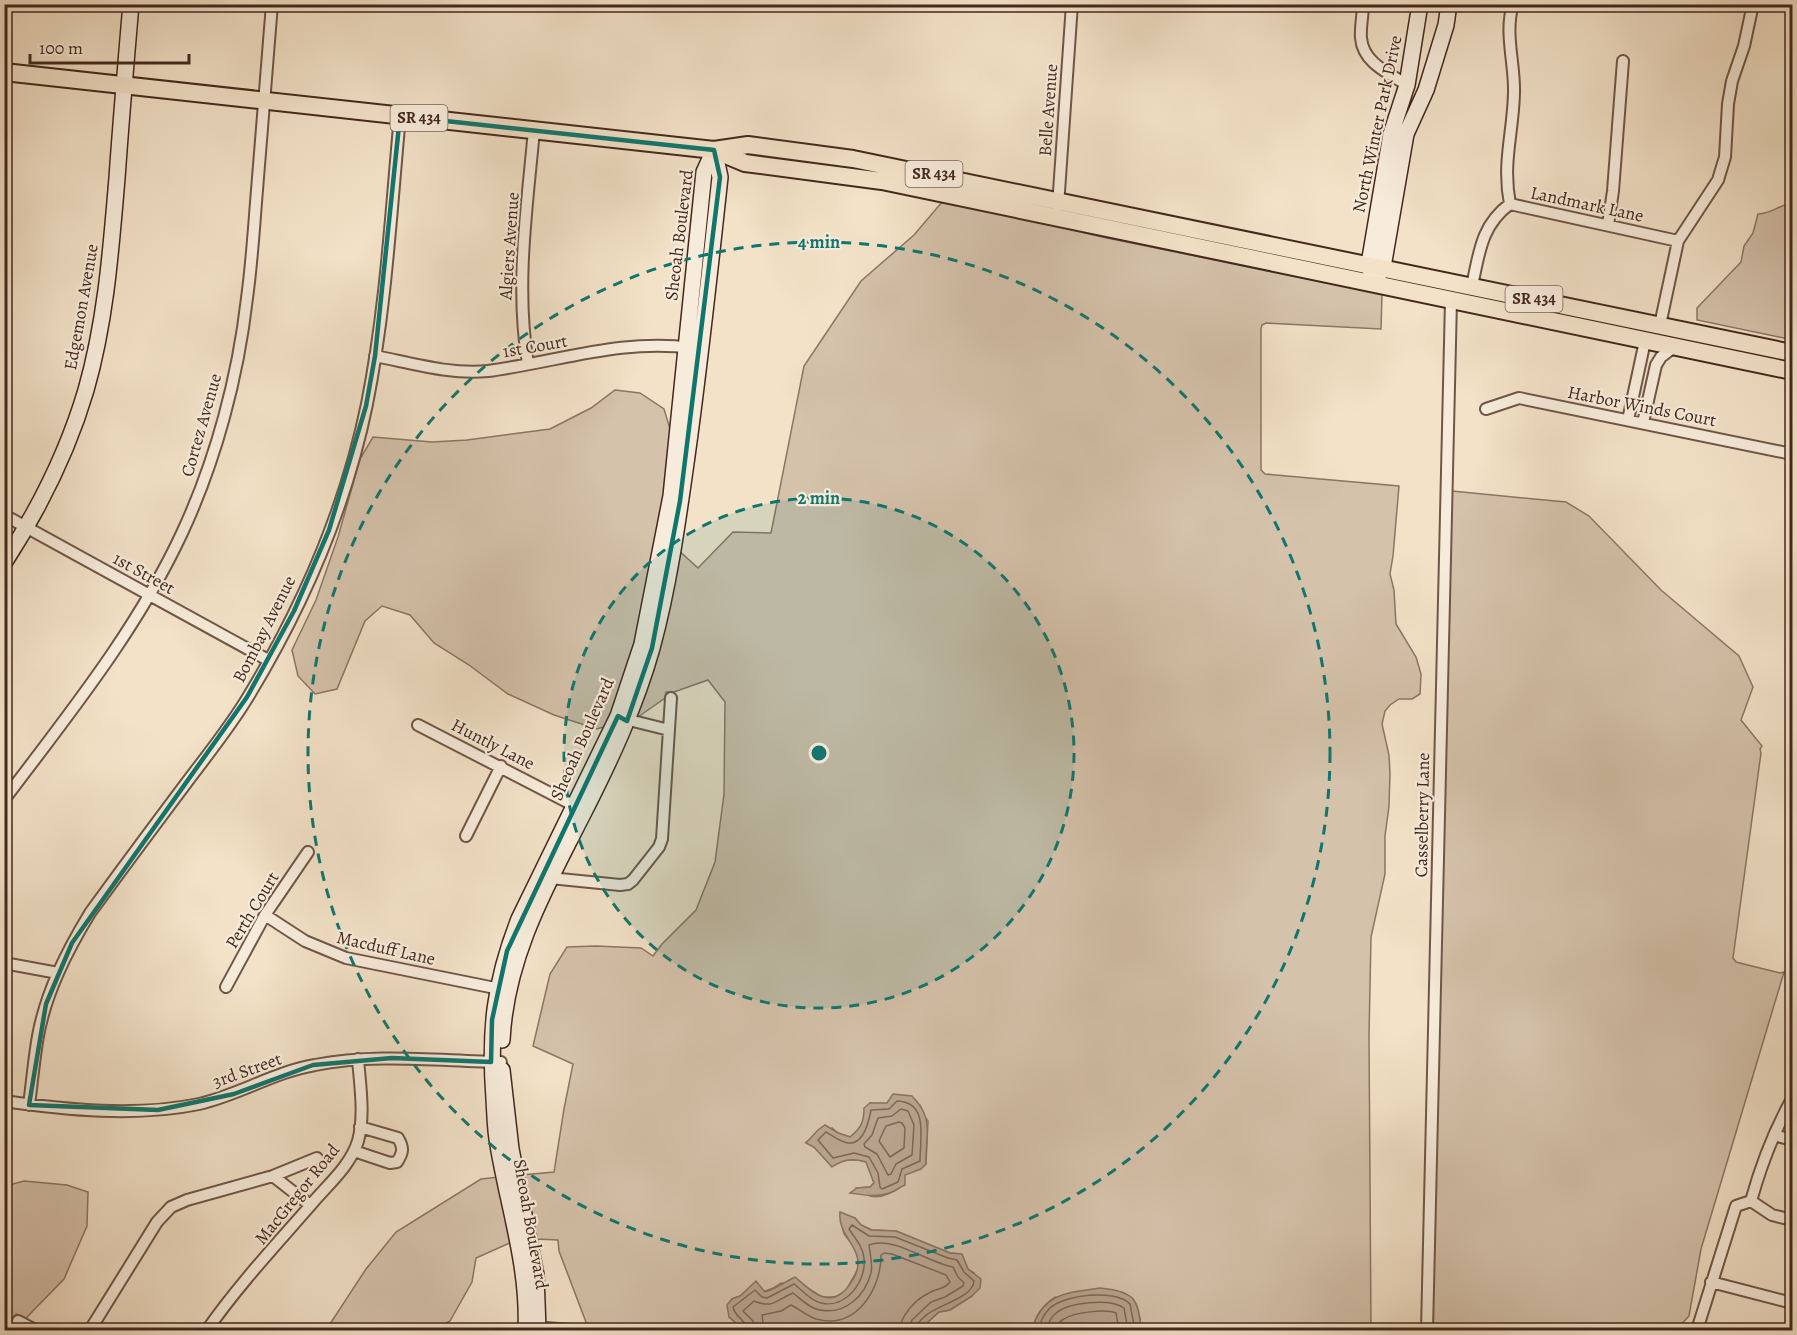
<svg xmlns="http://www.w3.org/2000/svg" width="1797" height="1335" viewBox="0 0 1797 1335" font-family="Alegreya,serif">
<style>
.green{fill:#d5c2ab;stroke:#8c7564;stroke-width:1.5;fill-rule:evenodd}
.water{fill:#b8a38e;stroke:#8a7261;stroke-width:1.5}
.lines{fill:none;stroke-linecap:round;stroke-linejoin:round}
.shore{stroke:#7e6656;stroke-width:1.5}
.street-casing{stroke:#705648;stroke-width:14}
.secondary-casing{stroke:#44281e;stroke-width:18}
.primary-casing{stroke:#44281e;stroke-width:20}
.street{stroke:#f7ecdb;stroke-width:10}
.secondary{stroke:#f7ecdb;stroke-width:15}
.primary{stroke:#f3e2c8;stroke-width:16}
.marked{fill:none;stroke:#0f766e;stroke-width:4.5;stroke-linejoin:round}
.ring{fill:none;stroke:#0f766e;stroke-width:3;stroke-dasharray:10 8}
.labels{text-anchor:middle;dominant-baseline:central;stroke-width:4.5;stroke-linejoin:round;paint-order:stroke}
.shield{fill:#f7ecdb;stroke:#7a6357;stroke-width:1.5}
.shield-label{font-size:16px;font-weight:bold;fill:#44281e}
.street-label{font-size:18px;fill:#44281e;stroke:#f7ecdb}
.centre{fill:#0f766e;stroke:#f7ecdb;stroke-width:3}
.ring-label{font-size:18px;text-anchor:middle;font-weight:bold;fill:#0f766e;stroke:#f7ecdb;stroke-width:4.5;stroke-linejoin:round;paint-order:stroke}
</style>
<rect width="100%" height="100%" fill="#f3e2c8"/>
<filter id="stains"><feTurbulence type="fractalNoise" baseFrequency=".00333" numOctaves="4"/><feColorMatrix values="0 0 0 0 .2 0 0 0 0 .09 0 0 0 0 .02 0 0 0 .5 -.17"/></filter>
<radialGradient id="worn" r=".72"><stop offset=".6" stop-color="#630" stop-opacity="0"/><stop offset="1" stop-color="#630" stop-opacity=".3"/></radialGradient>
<path class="green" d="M 942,202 L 1028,219 L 1102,237 L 1382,294 L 1381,329 L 1266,323 L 1262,325 L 1261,329 L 1261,470 L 1265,474 L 1399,486 L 1393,556 L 1390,574 L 1394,590 L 1396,624 L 1416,657 L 1421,674 L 1420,694 L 1412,699 L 1399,699 L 1390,705 L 1385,711 L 1382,724 L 1389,755 L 1390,773 L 1389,806 L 1385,836 L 1385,874 L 1371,937 L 1369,1035 L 1371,1330 L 1141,1330 L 1140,1318 L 1055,1297 C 1042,1306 1036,1315 1032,1330 L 919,1330 L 939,1312 L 950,1310 L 972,1296 L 974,1273 L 968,1269 L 961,1254 L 950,1253 L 896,1231 L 872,1230 L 861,1225 L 855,1218 L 840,1216 L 844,1234 L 855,1248 L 858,1258 L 858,1269 L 846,1290 L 836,1297 L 822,1297 L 809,1289 L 781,1283 C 766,1295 748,1292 732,1299 L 729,1317 L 744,1330 L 589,1330 L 559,1251 L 558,1240 L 536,1239 L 522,1175 L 554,1172 L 564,1109 L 573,1064 L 533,1046 L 550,974 L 567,947 L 596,946 L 641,948 L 653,956 L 662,944 L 696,910 L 715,862 L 724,794 L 725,702 L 708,680 L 674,692 L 666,692 L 665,698 L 638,717 L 635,716 L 677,549 L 698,568 L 733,532 L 771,533 L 804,366 L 861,281 L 914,235 ZM 870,1103 L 920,1105 L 922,1113 L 928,1121 L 926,1164 L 904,1175 L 903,1185 C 894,1192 881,1199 870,1196 C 866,1195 861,1190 857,1188 L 870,1187 L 874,1183 L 866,1161 C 852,1159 844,1159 832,1166 L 814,1147 L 806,1142 L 832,1128 L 838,1133 L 850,1137 L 860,1129 Z
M 1792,203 L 1789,339 L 1697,320 L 1697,308 L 1741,262 L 1744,246 L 1753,233 L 1758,214 C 1773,213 1777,206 1792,203 Z
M 615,390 L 640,393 L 664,409 L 671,432 L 665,496 L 636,642 L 607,726 L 597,729 L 554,715 L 508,694 L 469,665 L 434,643 L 410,615 L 382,606 L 365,621 L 337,689 L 315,694 L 298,676 L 292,650 L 316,600 L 338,537 L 360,459 L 373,437 L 432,442 L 467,440 L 550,429 L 591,408 Z
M 1452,491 L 1566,502 L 1589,516 L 1661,590 L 1739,656 L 1753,687 L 1741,720 L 1762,746 L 1760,749 L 1761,753 L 1733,958 L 1736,962 L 1780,973 L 1784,972 L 1701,1249 L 1689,1316 L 1676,1330 L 1476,1330 L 1432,1328 Z
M 499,1177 L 512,1242 L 476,1258 L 472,1282 L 450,1321 L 434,1330 L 326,1330 L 366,1269 L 396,1232 L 481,1179 Z
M 24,1181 L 67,1185 L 88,1192 L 87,1226 L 64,1279 L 26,1318 L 16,1314 L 11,1324 L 17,1328 L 14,1330 L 5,1330 L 5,1186 Z"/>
<path class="water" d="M 893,1094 L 912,1096 C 935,1119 925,1135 926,1164 L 921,1169 L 905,1175 L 905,1185 C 900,1187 897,1190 892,1192 C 878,1198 864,1195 850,1193 L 857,1188 L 870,1187 L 874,1183 L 866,1162 C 852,1158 844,1159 832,1167 L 814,1147 L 806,1143 L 818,1130 L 825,1125 L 838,1133 L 850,1137 C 861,1128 864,1122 864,1108 L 870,1103 L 887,1103 Z
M 840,1212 L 855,1218 L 861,1225 L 871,1230 L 896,1231 L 950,1253 L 962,1254 L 968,1269 L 981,1279 L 980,1288 L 972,1296 L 950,1310 L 939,1312 L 919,1330 L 744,1330 L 729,1317 L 727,1305 L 732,1299 L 740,1296 L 756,1281 L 765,1292 L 773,1289 L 795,1277 C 806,1286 823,1305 839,1295 C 846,1291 850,1285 854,1278 C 869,1249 837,1239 840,1212 Z
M 1100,1288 C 1133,1291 1139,1298 1141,1330 L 1032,1330 C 1042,1293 1067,1293 1100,1288 Z"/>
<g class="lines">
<path class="shore" d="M 897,1101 C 929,1102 920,1138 920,1161 L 902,1169 L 898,1182 L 882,1189 L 880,1187 L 878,1173 L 869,1157 L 854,1153 L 833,1158 L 818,1140 L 826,1132 C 833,1136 840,1142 848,1143 C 864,1145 869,1121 871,1110 L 889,1109 Z
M 901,1109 L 908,1111 L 914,1125 L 912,1155 L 896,1164 L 891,1174 L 888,1175 L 877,1154 L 865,1147 L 864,1144 L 872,1135 L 878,1118 L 892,1116 Z
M 899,1122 L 902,1123 L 905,1128 L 904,1148 L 890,1157 L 879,1141 L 886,1126 Z
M 747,1330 C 747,1320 735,1318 733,1307 L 755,1290 L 762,1297 L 767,1298 L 794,1284 C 802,1290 811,1301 821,1303 C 846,1309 867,1281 864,1258 C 863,1247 855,1238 849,1229 L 852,1225 L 869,1236 L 895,1237 L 948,1258 L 957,1260 L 964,1272 L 974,1281 C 972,1303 920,1305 916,1330
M 755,1330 L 753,1321 L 743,1311 L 754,1301 C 773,1309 776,1300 793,1293 C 801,1299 810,1309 820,1310 C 845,1315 865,1296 871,1273 C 873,1263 870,1254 869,1245 C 893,1235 928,1263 953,1267 L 958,1277 L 964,1283 L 963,1286 L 945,1297 L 931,1302 L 912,1320 L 909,1330
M 764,1330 L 762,1315 L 781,1311 L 791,1305 C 799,1309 807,1316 816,1319 C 856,1330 881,1290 881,1255 L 884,1253 L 892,1254 L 946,1275 L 950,1282 C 944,1290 937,1288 929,1293 C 916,1299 900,1316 900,1330
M 1038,1330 C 1040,1323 1043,1315 1049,1309 C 1064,1294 1115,1289 1130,1304 L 1135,1330
M 1046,1330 C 1048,1324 1050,1318 1055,1314 C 1068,1302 1110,1298 1124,1308 L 1128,1330
M 1055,1330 C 1057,1326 1059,1321 1064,1319 C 1074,1312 1105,1309 1116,1313 L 1119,1330"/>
<g class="street-casing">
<path id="street" d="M 1363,4 C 1363,15 1360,28 1361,38 C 1363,63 1389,73 1407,85
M 1510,204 C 1502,163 1513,134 1514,93 C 1515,64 1504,33 1513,4
M 1510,204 L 1678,241
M 1058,206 L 1072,4
M 1608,225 L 1613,191 L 1623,61
M 1472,286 C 1479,254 1481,225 1510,204
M 1660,325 L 1678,241 L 1718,180 L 1725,157 L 1728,104 L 1732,81 L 1744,46 L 1753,4
M 375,356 C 411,363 451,375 488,371 C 557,362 623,338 692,348
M 528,364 C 515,286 527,208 534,130
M 1486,409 L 1519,398 L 1792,454
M 1628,420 L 1645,341
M 1643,423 L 1656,365 L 1661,357 L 1674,347
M 4,515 L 268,660
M 621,718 L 669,730
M 418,725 L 579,808
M 4,800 C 68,715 137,630 182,533 C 216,460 238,377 247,298 C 252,262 254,226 257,190 C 262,128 267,66 272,4
M 466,836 L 501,766
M 550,878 L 620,885 L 628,884 L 633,880 L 659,847 L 662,839 L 671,698
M 265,915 L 305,941 L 346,958 L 505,990
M 4,963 L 58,973
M 226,987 L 265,915 L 308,852
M 4,1101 C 67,1110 136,1117 199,1104 C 239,1095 274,1072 315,1065 C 376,1053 438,1061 501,1062
M 29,1105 C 32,1082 34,1059 38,1036 C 46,992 67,951 90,913 C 122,869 154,826 187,782 C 208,754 230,727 248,697 C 302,608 346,507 367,404 C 386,309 391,212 400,116
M 1774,1135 L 1792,1140
M 354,1151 L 390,1163 L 397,1162 C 403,1153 404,1148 398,1138 L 360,1127
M 273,1176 L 310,1205
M 1751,1201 C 1761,1165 1774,1131 1792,1099
M 1751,1201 L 1772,1215 L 1792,1220
M 1711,1282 L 1792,1303
M 18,1321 L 35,1330
M 532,1327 L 571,1330
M 90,1330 L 157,1222 L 171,1207 L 187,1200 L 273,1176 L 317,1158
M 207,1330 C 237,1287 274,1247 309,1207 C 326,1186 350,1167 358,1141 C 365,1115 360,1085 358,1059
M 1427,1330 L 1451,300
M 1697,1330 L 1736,1206 L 1751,1201"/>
</g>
<g class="secondary-casing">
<path id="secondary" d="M 1372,278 L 1369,264 L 1391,134 L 1407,85 L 1420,4
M 1376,279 L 1383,267 L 1406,134 L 1426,90 L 1446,25 L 1449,4
M 4,563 C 39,509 68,451 86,390 C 106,320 111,249 117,178 C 121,120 126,62 131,4
M 502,1040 C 506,956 547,885 584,812 C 611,759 636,705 652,648 C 669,586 678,520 687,456 C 700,363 710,270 720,177 L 714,150
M 502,1070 L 511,1149 L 536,1275 L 538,1330
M 526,1330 C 529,1267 508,1206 498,1145 C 495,1130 495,1114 494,1099 C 489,1031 494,983 519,919 L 618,716 L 642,644 L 671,496 L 704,172 L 714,150"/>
</g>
<g class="primary-casing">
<path id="primary" d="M 4,72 L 714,150 L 748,145 L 853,159 L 1792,353
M 714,150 L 745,163 L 882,181 L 1792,371"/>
</g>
<use href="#street" class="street"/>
<use href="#secondary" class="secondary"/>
<use href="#primary" class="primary"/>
</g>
<path class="marked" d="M 400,116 L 714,150 L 720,177 L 680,501 L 652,648 L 627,721 L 618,716 L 507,951 L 492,1020 L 491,1062 L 392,1058 L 313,1065 L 234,1094 L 158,1110 L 29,1105 L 46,1004 L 72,943 L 247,697 L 294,611 L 329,530 L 366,406 L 375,356 Z"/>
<circle cx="819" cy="753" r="255" fill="#0f766e" fill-opacity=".12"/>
<g class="ring">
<circle cx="819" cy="753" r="255"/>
<circle cx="819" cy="753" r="511"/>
</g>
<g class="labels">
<g class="shield">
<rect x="390.5" y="105" width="57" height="26" rx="4.5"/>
<rect x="905.5" y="161" width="57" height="26" rx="4.5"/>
<rect x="1505.5" y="286" width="57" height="26" rx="4.5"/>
</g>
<g class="shield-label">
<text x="419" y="118">SR 434</text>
<text x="934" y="174">SR 434</text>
<text x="1534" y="299">SR 434</text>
</g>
<g class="street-label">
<text transform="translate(1048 110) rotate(-86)">Belle Avenue</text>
<text transform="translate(1377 124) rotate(-78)">North Winter Park Drive</text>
<text transform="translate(1587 204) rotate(12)">Landmark Lane</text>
<text transform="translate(679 235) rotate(-83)">Sheoah Boulevard</text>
<text transform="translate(509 246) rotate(-86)">Algiers Avenue</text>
<text transform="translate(81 307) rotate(-80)">Edgemon Avenue</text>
<text transform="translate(535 346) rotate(-10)">1st Court</text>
<text transform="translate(1642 406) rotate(11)">Harbor Winds Court</text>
<text transform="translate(201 425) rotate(-74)">Cortez Avenue</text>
<text transform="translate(144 573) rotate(29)">1st Street</text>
<text transform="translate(264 629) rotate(-63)">Bombay Avenue</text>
<text transform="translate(582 739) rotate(-66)">Sheoah Boulevard</text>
<text transform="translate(493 744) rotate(27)">Huntly Lane</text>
<text transform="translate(1422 815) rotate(-89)">Casselberry Lane</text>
<text transform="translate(252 910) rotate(-59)">Perth Court</text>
<text transform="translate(386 948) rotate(13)">Macduff Lane</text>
<text transform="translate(247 1070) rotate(-20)">3rd Street</text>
<text transform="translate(297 1194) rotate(-51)">MacGregor Road</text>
<text transform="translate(531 1224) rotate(80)">Sheoah Boulevard</text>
</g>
</g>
<circle cx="819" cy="753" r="9" class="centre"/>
<g class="ring-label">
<text x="819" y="248">4 min</text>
<text x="819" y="504">2 min</text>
</g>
<rect width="1797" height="1335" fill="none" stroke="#f3e2c8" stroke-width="24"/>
<rect x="6" y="6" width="1785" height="1323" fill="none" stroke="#44281e" stroke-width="3"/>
<rect x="12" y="12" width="1773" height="1311" fill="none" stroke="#44281e" stroke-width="1.5"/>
<path d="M30 54v9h159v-9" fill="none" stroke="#44281e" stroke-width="3"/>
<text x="39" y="54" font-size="18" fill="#44281e" stroke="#f7ecdb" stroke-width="4.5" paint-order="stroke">100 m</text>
<rect width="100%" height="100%" filter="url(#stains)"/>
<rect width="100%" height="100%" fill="url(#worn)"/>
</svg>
